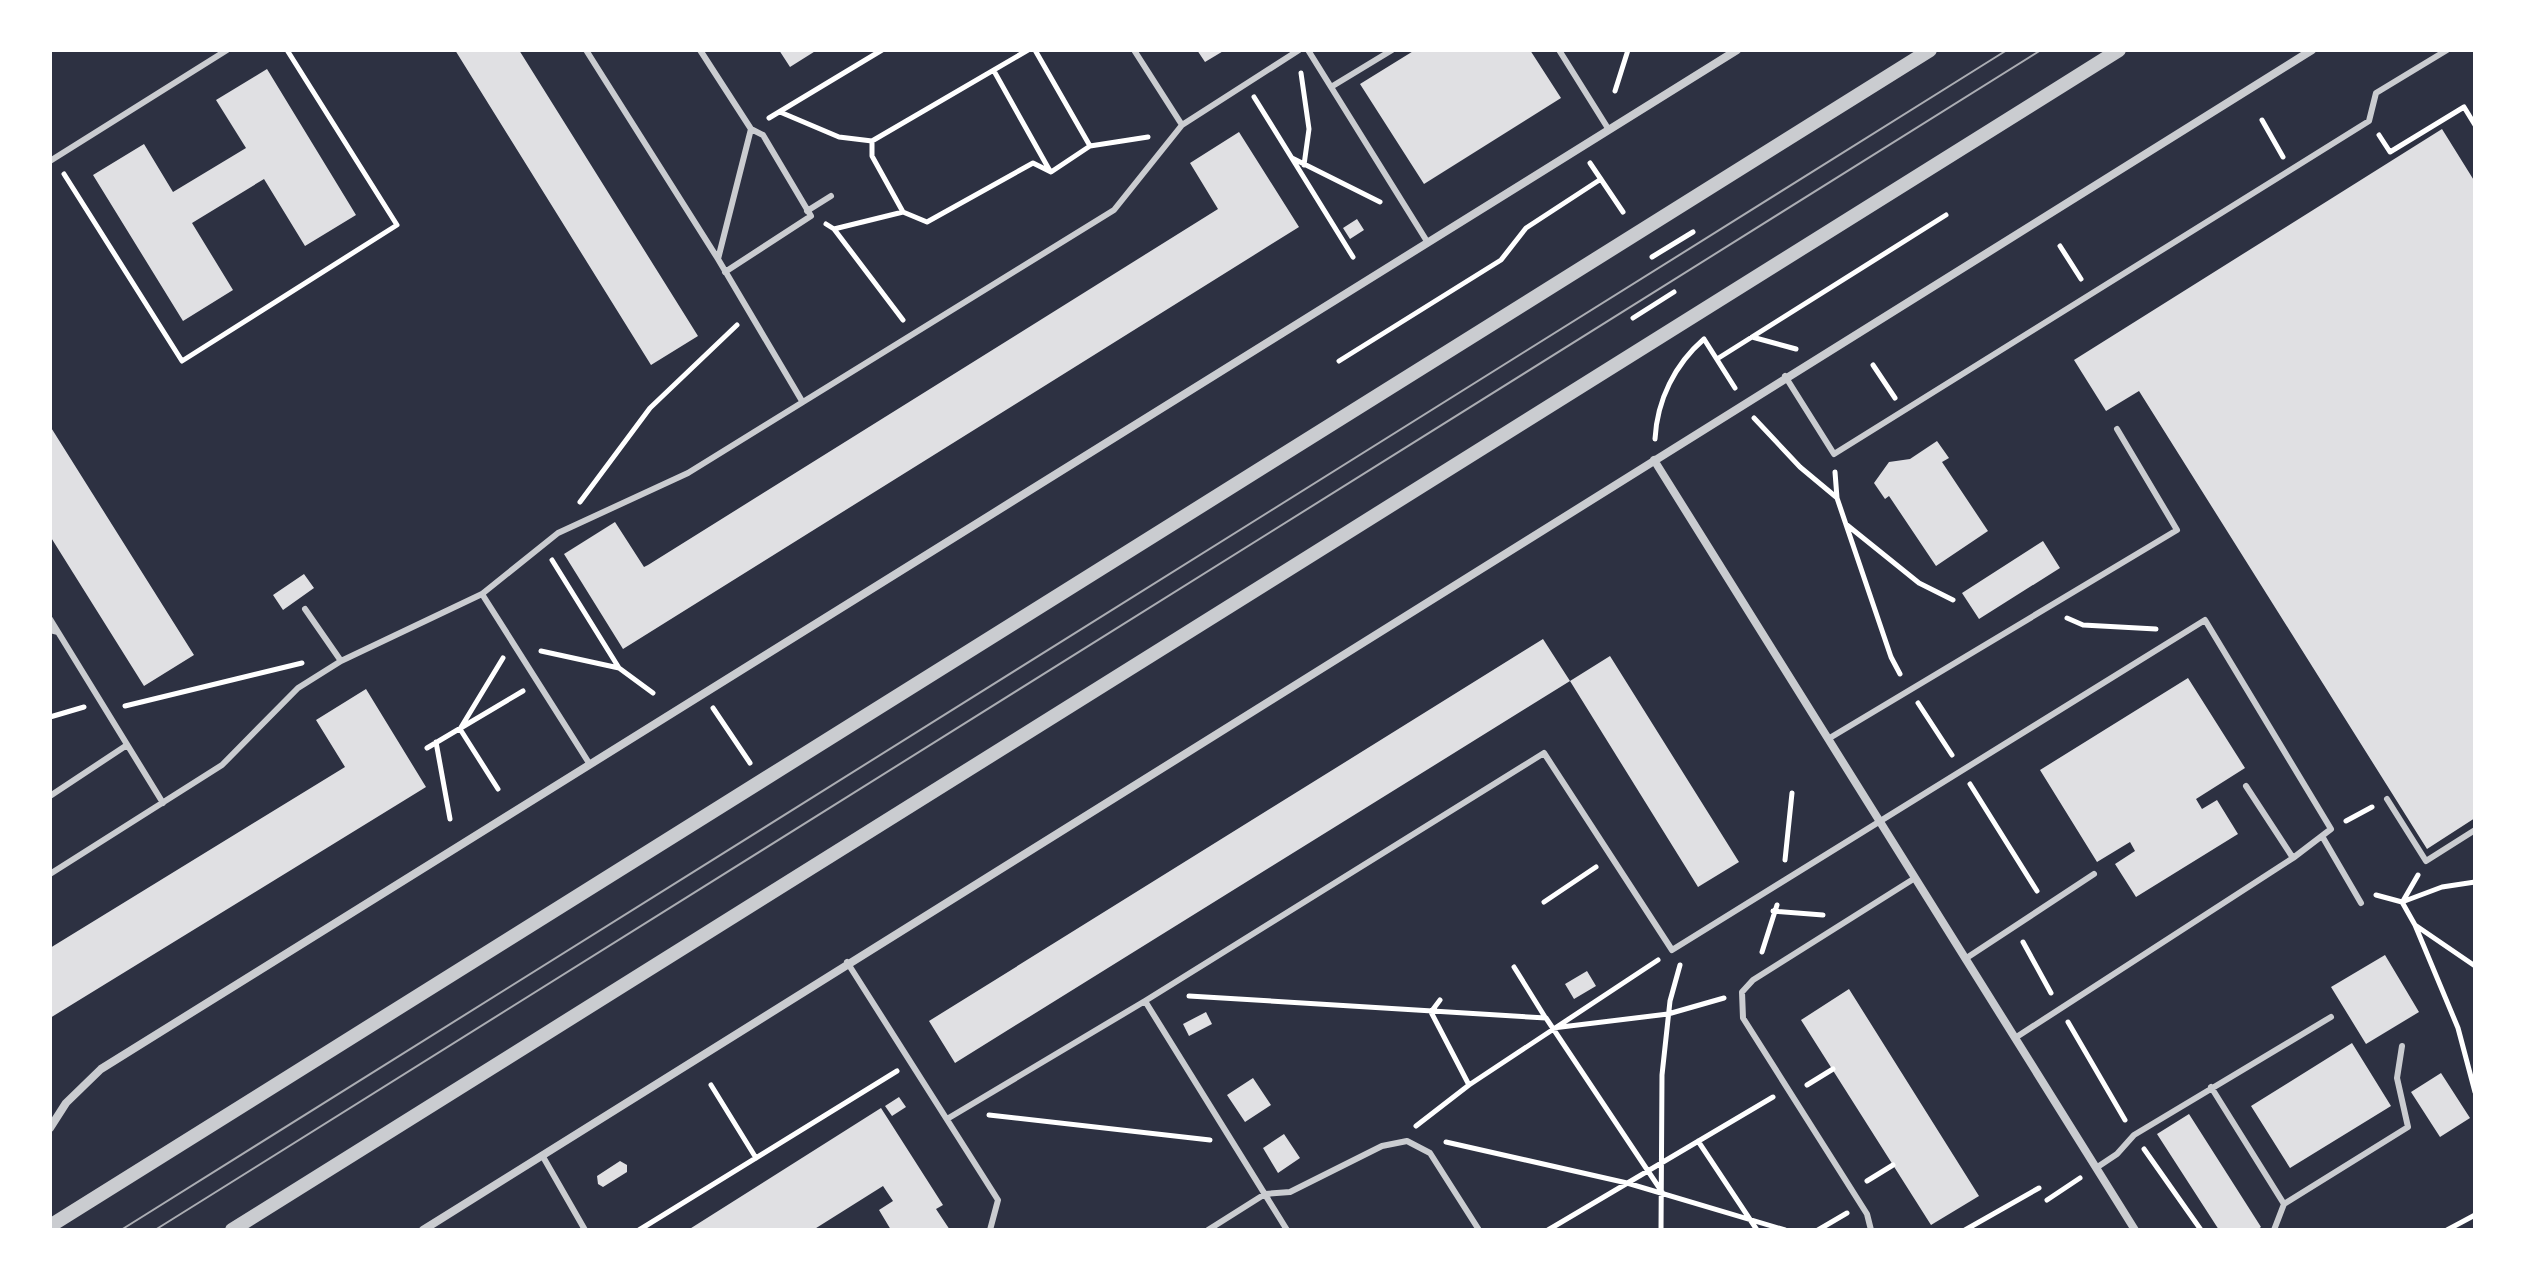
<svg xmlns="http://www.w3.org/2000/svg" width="2525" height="1280" viewBox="0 0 2525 1280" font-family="'Open Sans',sans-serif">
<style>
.building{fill:#e0e0e3}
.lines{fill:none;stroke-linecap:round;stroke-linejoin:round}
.path{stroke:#fff;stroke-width:5}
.service{stroke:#caccd0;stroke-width:6}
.minor{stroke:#caccd0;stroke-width:8}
.tertiary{stroke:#caccd0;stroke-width:14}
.tram{stroke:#abadb3;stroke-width:2}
</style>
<rect width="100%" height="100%" fill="#2d3142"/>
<path class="building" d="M 455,50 L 519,50 L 698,336 L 651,365 Z
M 779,50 L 817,50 L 790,67 Z
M 1197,50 L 1225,50 L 1205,62 Z
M 1415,50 L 1530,50 L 1561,98 L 1424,184 L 1360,84 Z
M 267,69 L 356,215 L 305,246 L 264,179 L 192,223 L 233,290 L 183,321 L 93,175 L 144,144 L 173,192 L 246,148 L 216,100 Z
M 2442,129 L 2475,182 L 2475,818 L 2427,849 L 2139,391 L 2106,411 L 2074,360 Z
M 1239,132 L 1299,227 L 623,649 L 564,554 L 615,522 L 644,567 L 648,565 L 1218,209 L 1190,163 Z
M 1357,219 L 1364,230 L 1350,239 L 1343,228 Z
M 50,426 L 194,655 L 144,686 L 50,536 Z
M 1937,441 L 1949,458 L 1942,462 L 1988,531 L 1936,566 L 1889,496 L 1885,499 L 1874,483 L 1889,462 L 1910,459 Z
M 2043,541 L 2060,568 L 1979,619 L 1962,593 Z
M 304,574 L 314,588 L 283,610 L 273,595 Z
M 1543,639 L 1570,681 L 955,1063 L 929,1021 Z
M 1610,656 L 1739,862 L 1698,887 L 1570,681 Z
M 2188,678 L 2245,768 L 2196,799 L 2202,809 L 2217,800 L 2238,834 L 2136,897 L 2115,864 L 2135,851 L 2130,842 L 2097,862 L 2040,770 Z
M 366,689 L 426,787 L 50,1018 L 50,948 L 345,767 L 316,720 Z
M 2385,955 L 2419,1012 L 2366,1044 L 2331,987 Z
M 1587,971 L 1596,986 L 1574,999 L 1565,984 Z
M 1849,989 L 1979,1196 L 1931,1225 L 1801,1020 Z
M 1206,1012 L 1212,1024 L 1189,1036 L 1183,1024 Z
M 2352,1043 L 2391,1106 L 2290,1168 L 2251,1106 Z
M 2441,1073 L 2470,1118 L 2440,1137 L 2411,1092 Z
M 1253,1078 L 1271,1105 L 1245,1122 L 1227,1095 Z
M 899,1097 L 906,1107 L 892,1116 L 885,1106 Z
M 881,1108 L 943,1205 L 936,1209 L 950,1230 L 891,1230 L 879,1210 L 893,1201 L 883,1186 L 813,1230 L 688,1230 Z
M 2189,1114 L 2261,1227 L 2257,1230 L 2219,1230 L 2157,1134 Z
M 1284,1134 L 1300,1158 L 1278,1173 L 1263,1148 Z
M 620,1161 L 627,1165 L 627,1172 L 603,1187 L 598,1184 L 597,1176 Z"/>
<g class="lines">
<path class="path" d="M 1035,50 L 1090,146
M 994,71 L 1050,171
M 1301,73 L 1309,129 L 1304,165
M 1615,91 L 1628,50
M 1254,97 L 1353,257
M 780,112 L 839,137 L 872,141
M 769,118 L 882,50
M 2262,120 L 2283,157
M 2379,135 L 2390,152 L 2464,107 L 2475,125
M 1292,158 L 1380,202
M 1590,163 L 1623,212
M 64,174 L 182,361 L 397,225 L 287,50
M 903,212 L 872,156 L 872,141 L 1028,50
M 826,224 L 834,229 L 903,212 L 927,222 L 1033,163 L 1051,172 L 1090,146 L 1148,137
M 834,229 L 903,320
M 2060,246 L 2081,279
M 1652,257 L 1693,232
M 1633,318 L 1674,292
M 1752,337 L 1796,349
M 1717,359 L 1946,215
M 1339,361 L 1501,260 L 1526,228 L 1601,179
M 1873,365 L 1895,398
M 1754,418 L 1800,467 L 1836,497
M 1655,439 C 1657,400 1675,364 1704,339 L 1735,388
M 1835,472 L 1837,498 L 1891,657 L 1900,674
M 580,502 L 650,408 L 737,325
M 1847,525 L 1919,583 L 1953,600
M 552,560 L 619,668 L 653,693
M 2067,618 L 2083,625 L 2156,629
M 541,651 L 619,668
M 1918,703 L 1952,755
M 125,706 L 302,663
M 713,708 L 750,763
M 50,717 L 84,707
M 436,742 L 450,819
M 427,748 L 523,691
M 1970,784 L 2037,891
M 498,789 L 460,729 L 503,658
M 2346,821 L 2372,807
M 1785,860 L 1792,793
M 2376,895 L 2402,902 L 2442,887 L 2475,882
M 2403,901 L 2418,875
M 1544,902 L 1596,867
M 2402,902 L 2415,925 L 2475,966
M 1773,911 L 1823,915
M 2415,925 L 2458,1028 L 2475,1092
M 2023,942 L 2051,993
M 1762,952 L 1777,905
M 1514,967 L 1545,1017
M 1189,996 L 1546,1018 L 1662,1192
M 1440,1000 L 1431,1012 L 1469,1085
M 2068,1022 L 2125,1120
M 1553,1028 L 1668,1014 L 1724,998
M 711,1085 L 756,1158
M 1807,1085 L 1833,1069
M 989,1115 L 1210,1140
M 1416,1126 L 1469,1085 L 1658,960
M 1698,1141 L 1757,1230
M 1446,1142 L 1627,1183 L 1785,1230
M 2144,1149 L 2201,1230
M 1867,1181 L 1893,1165
M 2047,1200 L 2080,1178
M 639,1230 L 897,1071
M 1548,1230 L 1773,1097
M 1661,1230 L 1662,1075 L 1670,1001 L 1680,965
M 1818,1230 L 1847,1213
M 1965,1230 L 2039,1188
M 2447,1230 L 2475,1215"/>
<path class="service" d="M 586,50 L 718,259
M 700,50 L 751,129 L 718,259 L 802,401
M 1134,50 L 1182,125
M 1308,50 L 1428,243
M 1559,50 L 1609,130
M 1331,87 L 1392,50
M 50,161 L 227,50
M 807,211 L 831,196
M 725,272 L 811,216 L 763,135 L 751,129
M 1785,376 L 1834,454 L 2369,121 L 2376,93 L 2447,50
M 482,594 L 589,763
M 305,609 L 341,661
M 50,619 L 58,632
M 50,630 L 58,632 L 163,803
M 1828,739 L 2177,530 L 2117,429
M 2246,786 L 2293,858
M 50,796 L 127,745
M 2387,799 L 2426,861 L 2475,830
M 2322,836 L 2361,903
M 50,874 L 222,765 L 298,688 L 341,661 L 482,594 L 558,533 L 688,473 L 1114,210 L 1182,125 L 1299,50
M 1965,959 L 2094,874
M 847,962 L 998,1200 L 990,1230
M 1145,1001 L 1287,1230
M 2211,1087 L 2284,1204
M 947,1119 L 1145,1001 L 1544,753 L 1672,950 L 2205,620 L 2331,829 L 2293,858 L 2015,1038
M 542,1155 L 585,1230
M 2096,1168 L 2117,1154 L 2134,1135 L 2331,1017
M 1208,1230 L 1265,1194 L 1290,1192 L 1382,1146 L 1407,1141 L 1430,1153 L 1479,1230
M 1871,1230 L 1867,1214 L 1743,1018 L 1742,992 L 1753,980 L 1915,878
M 2274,1230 L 2284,1204 L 2408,1127 L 2397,1078 L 2402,1046"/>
<path class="minor" d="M 1654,460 L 2135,1230
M 50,1128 L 66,1103 L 101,1069 L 1737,50
M 423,1230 L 2312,50"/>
<path class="tertiary" d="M 50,1226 L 1930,50
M 232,1230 L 2119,50"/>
<path class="tram" d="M 121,1230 L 2007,50
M 155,1230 L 2041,50"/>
</g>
<rect width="2525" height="1280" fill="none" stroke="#ffffff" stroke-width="104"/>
</svg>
